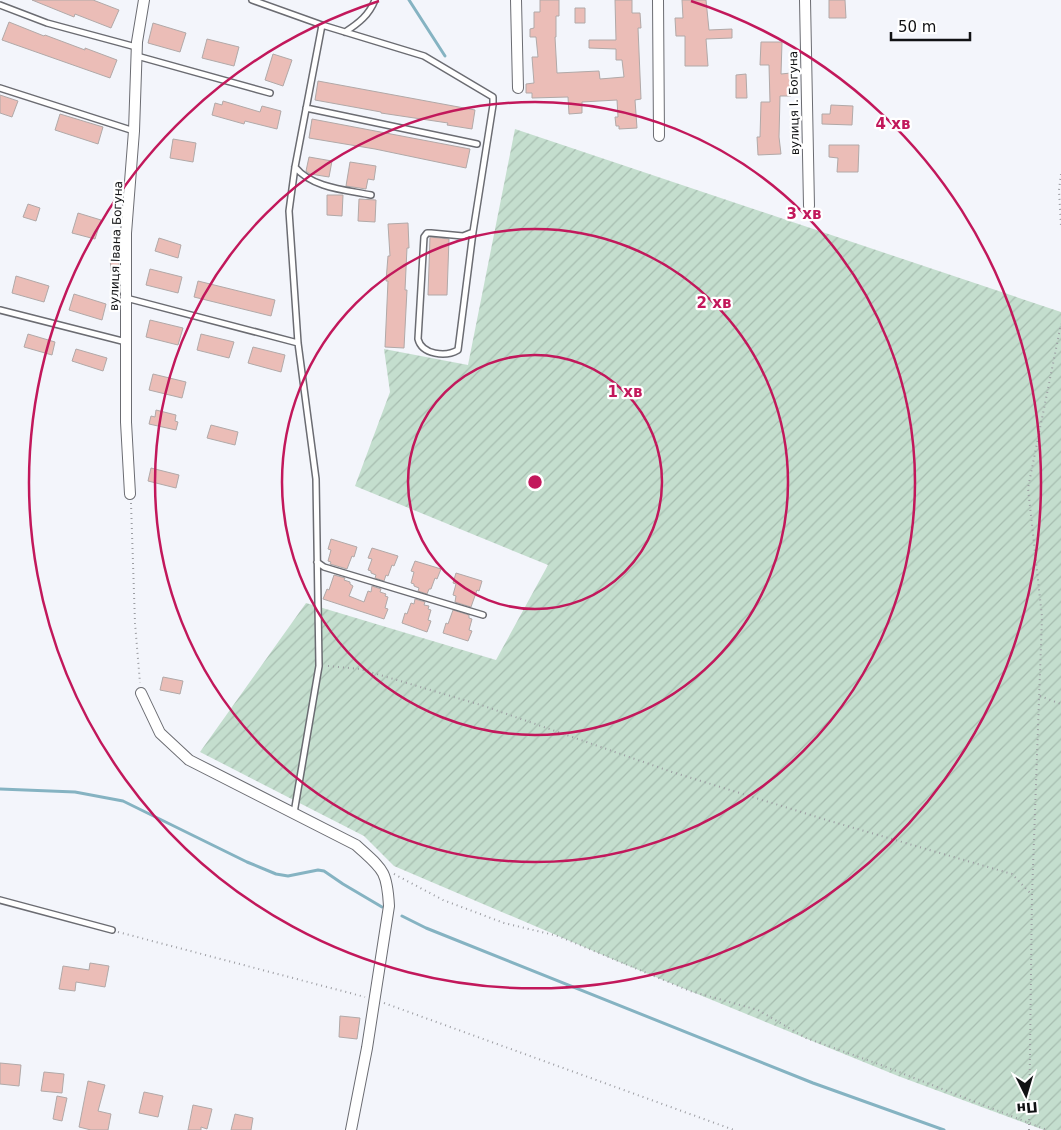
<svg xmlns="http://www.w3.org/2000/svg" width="1061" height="1130" viewBox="0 0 1061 1130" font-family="'DejaVu Sans',sans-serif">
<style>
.garden{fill:url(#garden-furrows)}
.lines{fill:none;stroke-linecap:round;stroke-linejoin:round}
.stream{stroke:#85b3c2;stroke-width:3}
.building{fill:#ebbdb7;stroke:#b1a9a8}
.service-casing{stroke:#6b6c72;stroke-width:8}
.minor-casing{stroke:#6b6c72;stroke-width:12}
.path{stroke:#9b9ca1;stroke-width:2;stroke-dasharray:1 4;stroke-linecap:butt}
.service{stroke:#fff;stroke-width:5}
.minor{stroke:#fff;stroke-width:10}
.ring{fill:none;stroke:#c2185b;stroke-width:2.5}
.labels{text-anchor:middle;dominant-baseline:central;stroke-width:4.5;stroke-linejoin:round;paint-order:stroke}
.street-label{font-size:12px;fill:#111214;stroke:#fff}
.centre{fill:#c2185b;stroke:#fff;stroke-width:2.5}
.ring-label{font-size:15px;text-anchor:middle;font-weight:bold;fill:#c2185b;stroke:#fff;stroke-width:4.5;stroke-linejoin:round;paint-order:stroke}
</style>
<defs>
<pattern id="garden-furrows" width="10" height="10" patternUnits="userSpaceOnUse" patternTransform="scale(1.25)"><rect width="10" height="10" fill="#c4dece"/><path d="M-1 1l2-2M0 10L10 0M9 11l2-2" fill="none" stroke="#a7bdb0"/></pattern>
</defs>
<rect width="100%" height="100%" fill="#f3f5fb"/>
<path class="garden" d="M 515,129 L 1061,312 L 1061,1130 L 1044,1130 L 898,1076 L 624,964 L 394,866 L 364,836 L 200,752 L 306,603 L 496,660 L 548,565 L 355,486 L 390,392 L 384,349 L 468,365 Z"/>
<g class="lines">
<path class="stream" d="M 409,0 L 445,56
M 0,789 L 75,792 L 123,801 L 247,862 L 276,874 L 288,876 L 318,870 L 324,871 L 343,884 L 382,907
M 402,916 L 426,928 L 813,1083 L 944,1130"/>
</g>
<path class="building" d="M 32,0 L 93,0 L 119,10 L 111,28 L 75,14 L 74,17 Z
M 540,0 L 559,0 L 559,16 L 556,16 L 556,37 L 555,37 L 557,73 L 599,71 L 600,79 L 624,77 L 622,60 L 616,60 L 616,49 L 589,48 L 589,40 L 616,40 L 615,0 L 632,0 L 632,13 L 640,13 L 641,28 L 638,28 L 641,99 L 635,100 L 637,128 L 619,129 L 619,126 L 616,126 L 615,117 L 618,117 L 617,100 L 582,102 L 582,113 L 569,114 L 568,97 L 532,98 L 532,93 L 526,93 L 526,84 L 534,83 L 532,57 L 538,57 L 536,37 L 530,37 L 530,29 L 534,28 L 534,12 L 540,12 Z
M 682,0 L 706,0 L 709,30 L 732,29 L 732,38 L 706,39 L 708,66 L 685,66 L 685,36 L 676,36 L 675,18 L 683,18 Z
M 829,0 L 845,0 L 846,18 L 829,18 Z
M 575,8 L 585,8 L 585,23 L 575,23 Z
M 9,22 L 44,36 L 45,35 L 85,50 L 85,48 L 117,60 L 110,78 L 2,40 Z
M 153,23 L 186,33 L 180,52 L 148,43 Z
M 207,39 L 239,47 L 234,66 L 202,58 Z
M 761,42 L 782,42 L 781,74 L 791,73 L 791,96 L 780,96 L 779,137 L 781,154 L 758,155 L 757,137 L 760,137 L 761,102 L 770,102 L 769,65 L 760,65 Z
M 273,54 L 292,60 L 283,86 L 265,80 Z
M 746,74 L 747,98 L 736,98 L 736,75 Z
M 318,81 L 475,110 L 472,129 L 447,125 L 448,123 L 381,113 L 381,112 L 315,100 Z
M 0,95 L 18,101 L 12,117 L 0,113 Z
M 223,101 L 260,112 L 262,106 L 281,111 L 277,129 L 245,121 L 244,124 L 212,115 L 215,103 L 222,105 Z
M 831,105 L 853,106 L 852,125 L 822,124 L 822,114 L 830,114 Z
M 60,114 L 103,127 L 98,144 L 55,130 Z
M 312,119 L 470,149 L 466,168 L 375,149 L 309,138 Z
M 173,139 L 196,143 L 193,162 L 170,158 Z
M 829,145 L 859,145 L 858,172 L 837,172 L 838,158 L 829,157 Z
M 309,157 L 332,161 L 329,177 L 310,174 L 306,171 Z
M 350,162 L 376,166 L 374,180 L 368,179 L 366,189 L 346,186 Z
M 327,195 L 343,195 L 342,216 L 327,215 Z
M 359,199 L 376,200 L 375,222 L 358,221 Z
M 28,204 L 40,208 L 36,221 L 23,217 Z
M 78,213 L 101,220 L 95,239 L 72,233 Z
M 408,223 L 409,248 L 407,248 L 405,290 L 407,290 L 404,348 L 385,347 L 388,281 L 386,281 L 388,256 L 390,256 L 388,224 Z
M 430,237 L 449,239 L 447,295 L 428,295 Z
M 159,238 L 181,245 L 178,258 L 155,251 Z
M 110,258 L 119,258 L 119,271 L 111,271 Z
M 150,269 L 182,277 L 178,293 L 146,285 Z
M 16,276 L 49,286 L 44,302 L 12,293 Z
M 198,281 L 275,300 L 271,316 L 194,297 Z
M 74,294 L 106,304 L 102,320 L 69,310 Z
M 150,320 L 183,328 L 178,345 L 146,337 Z
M 28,334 L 55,342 L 52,355 L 24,347 Z
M 201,334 L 234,342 L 229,358 L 197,350 Z
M 253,347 L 285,355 L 281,372 L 248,363 Z
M 76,349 L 107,358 L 103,371 L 72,361 Z
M 153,374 L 186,382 L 182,398 L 149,390 Z
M 156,410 L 176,415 L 175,421 L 178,422 L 176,430 L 149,424 L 151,416 L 155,417 Z
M 211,425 L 238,432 L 235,445 L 207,438 Z
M 151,468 L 179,475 L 176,488 L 148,481 Z
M 331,539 L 357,547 L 354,557 L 352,556 L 347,569 L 330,564 L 331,562 L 328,561 L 331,550 L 328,549 Z
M 372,548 L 398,556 L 394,566 L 392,565 L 388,576 L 386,575 L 384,581 L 375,578 L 376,575 L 371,573 L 371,571 L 368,570 L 372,559 L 368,558 Z
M 415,561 L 441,569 L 437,579 L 435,578 L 431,589 L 429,589 L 427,594 L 418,591 L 419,588 L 414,586 L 414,584 L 411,583 L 414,572 L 411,571 Z
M 456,573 L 482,581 L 479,591 L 477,590 L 471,607 L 455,602 L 456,596 L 453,595 L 456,584 L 453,583 Z
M 334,575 L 345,578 L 344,580 L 350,582 L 350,584 L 353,586 L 349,596 L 364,602 L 368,591 L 371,592 L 372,586 L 381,589 L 380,592 L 386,594 L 385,596 L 388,597 L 385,608 L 388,609 L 384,619 L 323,599 L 327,589 L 329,590 Z
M 415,599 L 425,602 L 424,605 L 429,606 L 428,609 L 431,610 L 428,620 L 431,621 L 427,632 L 402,623 L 405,613 L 407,614 L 411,603 L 414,604 Z
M 453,610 L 469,615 L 469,618 L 472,619 L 469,630 L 472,631 L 468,641 L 443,633 L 446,623 L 448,624 Z
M 163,677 L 183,681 L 180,694 L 160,690 Z
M 90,963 L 109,966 L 105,987 L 76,982 L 75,991 L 59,989 L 63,966 L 89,970 Z
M 340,1016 L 360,1018 L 357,1039 L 339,1037 Z
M 0,1063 L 21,1065 L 19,1086 L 0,1084 Z
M 44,1072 L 64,1074 L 62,1093 L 41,1091 Z
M 88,1081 L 105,1085 L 98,1111 L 111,1114 L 108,1130 L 91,1130 L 79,1127 Z
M 144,1092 L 163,1096 L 158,1117 L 139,1113 Z
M 57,1096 L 67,1098 L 62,1121 L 53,1119 Z
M 193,1105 L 212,1109 L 207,1129 L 201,1127 L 201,1130 L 188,1130 Z
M 235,1114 L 253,1118 L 251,1130 L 231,1130 Z"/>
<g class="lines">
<g class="service-casing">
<path id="service" d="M 252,0 L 322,25 L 424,56 L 493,97 L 493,105 L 473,232 L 463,236 L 431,233 L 427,233 L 424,237 L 418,339 C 422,355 446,357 458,350 L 473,232
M 0,5 L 47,23 L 136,47
M 345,32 C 359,23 369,15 375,0
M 137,56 L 270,93
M 0,88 L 134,131
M 306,108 L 477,144
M 295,167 C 312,188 346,190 371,195
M 126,298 L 298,343
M 0,310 L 126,342
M 317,562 L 324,567 L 483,615
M 294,813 L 319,666 L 316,479 L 298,343 L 289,211 L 295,167 L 322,25
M 0,900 L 112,930"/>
</g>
<g class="minor-casing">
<path id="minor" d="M 516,0 L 518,88
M 658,0 L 659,136
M 805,0 L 809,206
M 130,494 L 126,422 L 126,233 L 134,131 L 137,42 L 144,0
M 141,693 L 160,733 L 189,760 L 356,845 C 382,869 387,869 389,906 L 367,1048 L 351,1130"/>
</g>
<path class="path" d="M 1061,174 L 1059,190 L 1061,226
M 131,503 L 135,623 L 140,683
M 328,666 L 360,669 L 484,706 L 672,772 L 830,821 L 1012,874 L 1032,895
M 1040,696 L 1061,704
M 394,874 L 443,900 L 504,923 L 558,936 L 690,991 L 758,1010 L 806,1038 L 881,1065 L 1047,1130
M 118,932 L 365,997
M 384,1003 L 734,1130
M 1029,1130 L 1032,895 L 1042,617 L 1028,488 L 1061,324"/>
<use href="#service" class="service"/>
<use href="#minor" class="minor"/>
</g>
<g class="ring">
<circle cx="535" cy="482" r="127"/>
<circle cx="535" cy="482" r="253"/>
<circle cx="535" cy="482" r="380"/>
<path d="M691 1A506 506 0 1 1 379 1"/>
</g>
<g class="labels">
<g class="street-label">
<text transform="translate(794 103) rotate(-91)">вулиця І. Богуна</text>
<text transform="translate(116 246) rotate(-88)">вулиця Івана Богуна</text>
</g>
</g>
<circle cx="535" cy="482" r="8" class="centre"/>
<g class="ring-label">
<text x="893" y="129">4 хв</text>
<text x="804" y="219">3 хв</text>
<text x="714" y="308">2 хв</text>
<text x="625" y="397">1 хв</text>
</g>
<g transform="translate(1026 1095) rotate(175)" stroke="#ffffff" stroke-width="4" paint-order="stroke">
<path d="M0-4L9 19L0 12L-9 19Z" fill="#111214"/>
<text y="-8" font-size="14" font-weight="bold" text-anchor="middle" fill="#111214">Пн</text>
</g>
<path d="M891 32v8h79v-8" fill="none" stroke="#111214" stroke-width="2.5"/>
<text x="898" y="32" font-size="15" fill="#111214" stroke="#ffffff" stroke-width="4" paint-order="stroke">50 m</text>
</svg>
